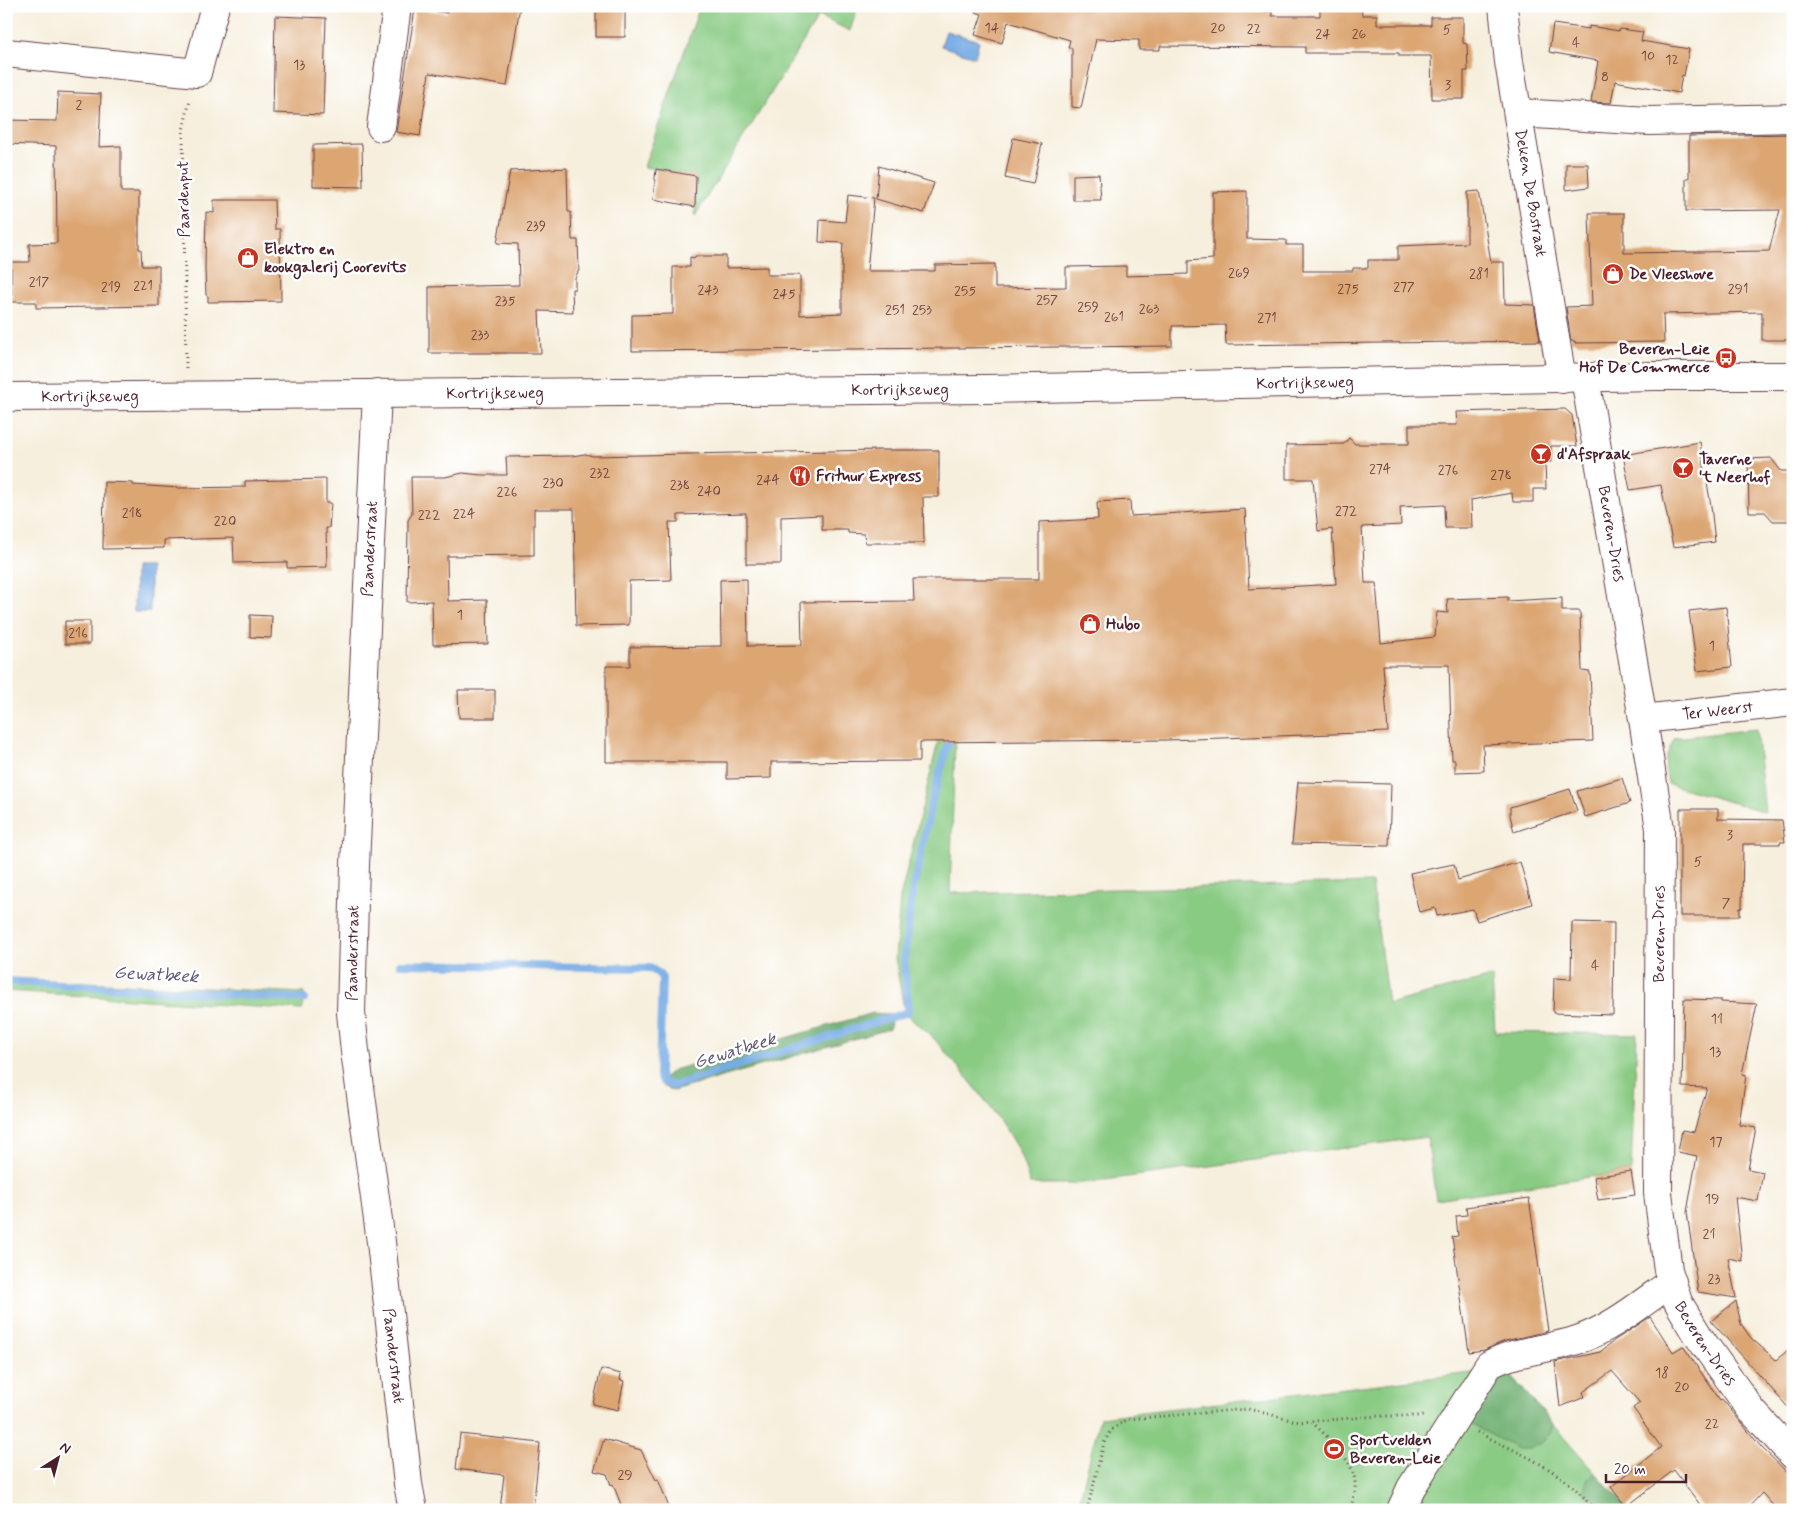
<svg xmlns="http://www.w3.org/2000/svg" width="1799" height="1516" viewBox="0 0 1799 1516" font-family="Mynerve,sans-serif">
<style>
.green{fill:#89cb83;stroke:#6a7557}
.forest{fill:#6eaf71;stroke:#5c674e}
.water{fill:#78ace5;stroke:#616688}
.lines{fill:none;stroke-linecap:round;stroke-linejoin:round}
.stream{stroke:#78ace5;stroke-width:8}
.building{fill:#dca673}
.minor-casing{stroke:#643e46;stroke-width:30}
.major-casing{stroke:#643e46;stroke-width:30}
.path{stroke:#643e46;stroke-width:3;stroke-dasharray:1 4;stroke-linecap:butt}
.minor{stroke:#fff;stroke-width:28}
.major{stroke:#fff;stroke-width:28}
.labels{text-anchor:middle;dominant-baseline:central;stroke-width:5;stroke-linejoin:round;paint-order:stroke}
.number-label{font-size:14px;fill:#6e413d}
.street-label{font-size:16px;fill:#4a1f2b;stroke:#fff}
.poi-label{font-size:16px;font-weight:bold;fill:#4a1f2b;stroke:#fff;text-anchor:start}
.water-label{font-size:18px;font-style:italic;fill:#5c5775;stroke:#fff}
</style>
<rect width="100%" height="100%" fill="#fff"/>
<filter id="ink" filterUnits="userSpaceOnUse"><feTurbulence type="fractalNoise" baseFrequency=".02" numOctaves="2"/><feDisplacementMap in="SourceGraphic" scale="10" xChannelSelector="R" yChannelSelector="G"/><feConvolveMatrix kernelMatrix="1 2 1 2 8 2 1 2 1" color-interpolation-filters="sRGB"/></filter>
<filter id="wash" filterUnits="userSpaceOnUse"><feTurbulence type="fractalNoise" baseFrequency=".0096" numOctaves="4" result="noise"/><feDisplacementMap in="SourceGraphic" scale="20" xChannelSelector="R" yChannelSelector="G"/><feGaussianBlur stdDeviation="1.12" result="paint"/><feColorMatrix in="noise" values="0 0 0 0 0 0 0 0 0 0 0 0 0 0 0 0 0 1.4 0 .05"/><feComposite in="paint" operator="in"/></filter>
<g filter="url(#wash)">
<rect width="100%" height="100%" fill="#f6efdd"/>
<path class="green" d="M 700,6 L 858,6 L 850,31 L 819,16 L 695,216 L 696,176 L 644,167 Z
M 1756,729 L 1765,812 L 1668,784 C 1664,761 1664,758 1675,738 Z
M 938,742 L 955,742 L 950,893 L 1372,883 L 1388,1004 L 1492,977 L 1495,1032 L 1637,1034 L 1631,1171 L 1436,1199 L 1427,1137 L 1075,1184 L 1030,1184 C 1026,1173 1023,1159 1017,1148 C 995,1109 965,1075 936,1041 C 927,1030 910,1022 904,1009 L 895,958 L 900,898 Z
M 6,978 L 304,993 L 302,1010 L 6,991 Z
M 1505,1369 L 1628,1510 L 1077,1510 L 1100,1417 Z"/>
<path class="forest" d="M 873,1013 L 887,1014 L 891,1023 L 889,1029 L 673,1091 L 662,1086 L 665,1077 L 673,1070 Z
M 1505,1369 L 1553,1424 L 1551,1432 L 1544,1441 L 1529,1449 L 1517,1449 L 1465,1421 L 1478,1395 Z
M 1593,1473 L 1597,1474 L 1628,1510 L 1599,1510 L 1584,1492 C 1585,1484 1587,1479 1593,1473 Z"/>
<path class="water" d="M 946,31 L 979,41 L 975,57 L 941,46 Z
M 135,567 L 150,567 L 150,612 L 134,612 Z"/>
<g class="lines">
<path class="stream" d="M 400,964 L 650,968 L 658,973 L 662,978 L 659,1075 L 662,1081 L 673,1086 L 908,1012 L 904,957 L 912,895 L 931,804 L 948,744
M 6,981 L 304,999"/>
</g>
<g id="blocks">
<path class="building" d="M 448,6 L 520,6 L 507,86 L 429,73 L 420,136 L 396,132 L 415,9 L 447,13 Z
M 596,6 L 625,6 L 625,37 L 596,37 Z
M 976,6 L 1171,6 L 1171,11 L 1215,11 L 1215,6 L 1257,6 L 1258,11 L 1272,12 L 1272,16 L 1320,16 L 1320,6 L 1361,6 L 1362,15 L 1377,15 L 1377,25 L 1431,25 L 1431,17 L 1463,17 L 1463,43 L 1467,44 L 1468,71 L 1464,71 L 1464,99 L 1432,99 L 1431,56 L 1399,56 L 1399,53 L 1305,53 L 1305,47 L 1160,46 L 1160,50 L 1139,50 L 1139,40 L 1096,39 L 1081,108 L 1072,107 L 1072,48 L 1068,48 L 1070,40 L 1008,22 L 1002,43 L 975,35 L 982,14 L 975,12 Z
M 275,16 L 326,18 L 323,115 L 273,113 Z
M 1553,24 L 1589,29 L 1589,26 L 1619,31 L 1620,29 L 1643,32 L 1641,41 L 1689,49 L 1684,76 L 1682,75 L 1679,93 L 1615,81 L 1611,103 L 1591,102 L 1598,61 L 1549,52 Z
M 58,92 L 101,94 L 99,147 L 121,146 L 121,192 L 139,192 L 139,249 L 141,249 L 142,266 L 159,266 L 159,306 L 36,308 L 36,302 L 12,302 L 11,262 L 30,262 L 29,244 L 57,243 L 56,146 L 6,144 L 6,120 L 57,121 Z
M 1793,134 L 1793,340 L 1762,340 L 1762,312 L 1663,314 L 1664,342 L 1575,343 L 1575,341 L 1571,341 L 1566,307 L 1592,306 L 1589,213 L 1624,213 L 1624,253 L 1769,251 L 1780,210 L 1686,211 L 1686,178 L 1689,178 L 1689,136 Z
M 1013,138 L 1042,144 L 1033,184 L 1005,178 Z
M 362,144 L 363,187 L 313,186 L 313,145 Z
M 1566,164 L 1588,164 L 1589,187 L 1566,190 Z
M 879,166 L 934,183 L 924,213 L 876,199 Z
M 567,168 L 568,212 L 571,212 L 572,240 L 578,240 L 579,270 L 575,278 L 575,289 L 572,289 L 573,312 L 539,311 L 541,353 L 429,353 L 429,287 L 519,285 L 518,244 L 497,243 L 510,171 Z
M 656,169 L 696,176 L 695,207 L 653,199 Z
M 1099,174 L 1101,200 L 1073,200 L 1073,175 Z
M 1247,191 L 1247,239 L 1286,240 L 1286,245 L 1303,245 L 1303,271 L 1353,271 L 1353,268 L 1368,268 L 1368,260 L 1398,260 L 1398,246 L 1467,243 L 1467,192 L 1479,191 L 1491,262 L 1504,262 L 1505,304 L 1534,305 L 1540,341 L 1226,345 L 1225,325 L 1172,326 L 1172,346 L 632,351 L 632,315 L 673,314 L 673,267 L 690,267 L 690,257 L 695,258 L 695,256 L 726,256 L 726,268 L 767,267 L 767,275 L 800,275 L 800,315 L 842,313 L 842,258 L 843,243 L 819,242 L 820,220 L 845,222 L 848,195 L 874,198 L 867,271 L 935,271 L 935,265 L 995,264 L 995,288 L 1066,287 L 1066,267 L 1126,266 L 1126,276 L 1188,274 L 1188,261 L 1213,259 L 1213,192 Z
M 214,200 L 274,200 L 275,229 L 280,229 L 281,301 L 208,302 L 208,296 L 206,295 L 205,269 L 206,212 L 214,213 Z
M 1565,409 L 1572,415 L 1577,446 L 1551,446 L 1551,462 L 1545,462 L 1546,489 L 1533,489 L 1533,502 L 1513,502 L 1512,493 L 1471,500 L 1472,528 L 1445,528 L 1444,505 L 1400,507 L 1401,525 L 1362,527 L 1365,583 L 1376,583 L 1381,643 L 1435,637 L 1437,612 L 1448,613 L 1447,599 L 1508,597 L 1508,601 L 1562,598 L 1562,611 L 1580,611 L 1582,671 L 1590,672 L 1593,741 L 1483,745 L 1484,771 L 1455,772 L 1455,760 L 1452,760 L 1449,665 L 1383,665 L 1388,732 L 1167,740 L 920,742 L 920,761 L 771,762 L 771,778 L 727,779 L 727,762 L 606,762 L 606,666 L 630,666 L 630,647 L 721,646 L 720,580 L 747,579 L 748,646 L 802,645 L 801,602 L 914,601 L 913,579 L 1039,579 L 1039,522 L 1098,519 L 1097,502 L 1130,500 L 1131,516 L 1245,509 L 1249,589 L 1336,584 L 1332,529 L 1318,531 L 1313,479 L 1286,479 L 1286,445 L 1344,444 L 1349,438 L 1355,444 L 1409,444 L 1409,425 L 1457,425 L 1456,412 Z
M 1700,442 L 1711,506 L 1715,542 L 1673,547 L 1661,485 L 1630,490 L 1623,455 Z
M 879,450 L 939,450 L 939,497 L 923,497 L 924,543 L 865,543 L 864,534 L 848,533 L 848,530 L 822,530 L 822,515 L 781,517 L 781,564 L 746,564 L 746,513 L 678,515 L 678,522 L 669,522 L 671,580 L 629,581 L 629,625 L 576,626 L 574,509 L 534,509 L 534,555 L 447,556 L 448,601 L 487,600 L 488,644 L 433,645 L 432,601 L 407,602 L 408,520 L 412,514 L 411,477 L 445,477 L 463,473 L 481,475 L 507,475 L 506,457 L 572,456 L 585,454 L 593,456 Z
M 1771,458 L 1781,471 L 1793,471 L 1793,521 L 1773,521 L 1765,512 L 1749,512 L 1748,459 Z
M 326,479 L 326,503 L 331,503 L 329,528 L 326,528 L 327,567 L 287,568 L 287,562 L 234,563 L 233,538 L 164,540 L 164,548 L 103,549 L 104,482 L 133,483 L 133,485 L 180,488 L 245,487 L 245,481 Z
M 1726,607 L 1732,667 L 1697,671 L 1689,611 Z
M 250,615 L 272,616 L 271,638 L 250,637 Z
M 65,621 L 90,621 L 90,644 L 65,644 Z
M 458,690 L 495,690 L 495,718 L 459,718 Z
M 1622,778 L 1630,803 L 1585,817 L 1577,791 Z
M 1298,782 L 1391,784 L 1389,846 L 1292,844 Z
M 1570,789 L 1577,811 L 1514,832 L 1510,815 L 1510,807 Z
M 1680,809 L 1718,809 L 1718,819 L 1782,820 L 1785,842 L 1780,842 L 1780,844 L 1743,844 L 1742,908 L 1740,908 L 1740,916 L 1680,916 Z
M 1520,862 L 1532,904 L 1477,921 L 1473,909 L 1437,916 L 1435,908 L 1419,912 L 1410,873 L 1454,864 L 1458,880 Z
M 1572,922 L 1614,923 L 1613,1015 L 1553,1013 L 1554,978 L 1571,979 Z
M 1684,999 L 1721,1000 L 1721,1002 L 1757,1004 L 1742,1074 L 1746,1075 L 1739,1125 L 1756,1128 L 1748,1169 L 1763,1172 L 1758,1201 L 1735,1197 L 1742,1261 L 1728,1258 L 1736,1298 L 1698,1292 L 1687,1212 L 1697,1156 L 1678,1152 L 1682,1130 L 1694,1132 L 1707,1088 L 1682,1087 Z
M 1631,1171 L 1635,1195 L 1598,1200 L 1594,1177 Z
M 1529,1198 L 1548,1331 L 1505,1341 L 1484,1350 L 1469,1352 L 1452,1237 L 1458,1236 L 1456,1216 L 1467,1215 L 1466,1207 Z
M 1736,1301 L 1741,1324 L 1751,1338 L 1776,1360 L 1793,1346 L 1793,1413 L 1711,1321 Z
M 1650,1317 L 1673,1352 L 1683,1346 L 1720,1400 L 1722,1399 L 1761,1447 L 1793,1478 L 1793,1510 L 1777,1510 L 1762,1493 L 1746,1510 L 1704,1510 L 1674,1470 L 1626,1507 L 1611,1487 L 1661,1447 L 1633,1408 L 1640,1403 L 1612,1371 L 1583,1392 L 1585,1397 L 1560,1407 L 1555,1362 L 1600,1352 L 1615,1340 Z
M 601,1369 L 621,1374 L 620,1380 L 624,1381 L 618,1410 L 593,1404 Z
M 460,1434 L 540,1443 L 533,1510 L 500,1510 L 504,1475 L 456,1469 Z
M 604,1439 L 641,1450 L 656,1480 L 658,1479 L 670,1510 L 623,1510 L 613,1484 L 611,1485 L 607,1474 L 594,1471 Z"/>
</g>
</g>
<g filter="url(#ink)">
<use href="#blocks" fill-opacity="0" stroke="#643e46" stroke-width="1"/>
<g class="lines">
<g class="minor-casing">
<g id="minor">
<path id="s1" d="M 1503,6 L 1509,62 L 1562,379"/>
<path d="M 6,53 L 197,73 L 215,6"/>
<path d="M 1518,113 L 1649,121 L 1793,118"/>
<path d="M 381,127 L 397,6"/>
<path id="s2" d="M 1585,378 L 1643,719 L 1660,829 L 1658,1193 L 1668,1270 L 1678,1302 L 1699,1337 L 1752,1411 L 1793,1455"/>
<path id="s3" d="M 377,393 L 355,865 L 351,1013 L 355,1051 L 381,1242 L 408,1484 L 413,1510"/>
<path id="s4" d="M 1643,719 L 1793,702"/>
<path d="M 1401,1510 L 1411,1488 L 1489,1365 C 1515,1350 1548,1350 1577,1340 C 1611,1329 1642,1303 1672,1282"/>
</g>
</g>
<g class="major-casing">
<g id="major">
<path id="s5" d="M 6,397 L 987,389 L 1655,376 L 1793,376"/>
</g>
</g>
<path class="path" d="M 186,368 L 183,130 L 190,100
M 1312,1422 C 1327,1437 1354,1460 1355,1482 C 1356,1491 1352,1501 1351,1510
M 1477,1432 C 1518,1453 1567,1471 1594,1510
M 1087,1510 L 1104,1443 L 1111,1430 L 1128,1419 L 1248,1409 L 1300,1422 L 1379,1416 L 1424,1416"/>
<use href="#minor" class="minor"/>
<use href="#major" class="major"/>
</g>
</g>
<defs>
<g id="shop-disc" transform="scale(1.125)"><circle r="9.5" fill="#c8321e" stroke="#fff"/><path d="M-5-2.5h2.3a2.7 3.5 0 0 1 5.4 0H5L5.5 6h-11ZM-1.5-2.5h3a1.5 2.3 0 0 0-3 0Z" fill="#fff"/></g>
<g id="bus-disc" transform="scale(1.125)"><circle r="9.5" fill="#c8321e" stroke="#fff"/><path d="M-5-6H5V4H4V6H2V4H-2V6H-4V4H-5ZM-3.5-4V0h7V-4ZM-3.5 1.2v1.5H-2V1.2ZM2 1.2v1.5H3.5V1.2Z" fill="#fff"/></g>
<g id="bar-disc" transform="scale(1.125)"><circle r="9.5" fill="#c8321e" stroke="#fff"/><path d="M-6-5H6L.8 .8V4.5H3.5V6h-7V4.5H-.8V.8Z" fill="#fff"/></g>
<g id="restaurant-disc" transform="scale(1.125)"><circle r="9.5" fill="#c8321e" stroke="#fff"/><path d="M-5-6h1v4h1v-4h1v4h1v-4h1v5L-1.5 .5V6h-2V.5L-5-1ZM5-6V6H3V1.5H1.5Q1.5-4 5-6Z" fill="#fff"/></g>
<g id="stadium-disc" transform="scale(1.125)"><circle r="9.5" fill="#c8321e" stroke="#fff"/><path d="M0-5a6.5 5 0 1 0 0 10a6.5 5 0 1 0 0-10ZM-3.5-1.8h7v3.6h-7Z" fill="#fff"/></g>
</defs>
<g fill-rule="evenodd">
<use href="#shop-disc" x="248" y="258"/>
<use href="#shop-disc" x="1613" y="274"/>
<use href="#bus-disc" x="1726" y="358"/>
<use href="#bar-disc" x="1541" y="454"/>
<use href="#bar-disc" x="1683" y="468"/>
<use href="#restaurant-disc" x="800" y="476"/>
<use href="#shop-disc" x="1090" y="624"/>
<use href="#stadium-disc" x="1334" y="1449"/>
</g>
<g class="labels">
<g class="number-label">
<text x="992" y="28">14</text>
<text x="1218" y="28">20</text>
<text x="1254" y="29">22</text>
<text x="1447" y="30">5</text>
<text x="1323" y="34">24</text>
<text x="1359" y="34">26</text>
<text x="1576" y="43">4</text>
<text x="1648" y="56">10</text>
<text x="1672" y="60">12</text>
<text x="299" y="65">13</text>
<text x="1605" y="77">8</text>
<text x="1448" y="85">3</text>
<text x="79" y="105">2</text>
<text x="536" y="226">239</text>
<text x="1239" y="273">269</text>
<text x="1479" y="274">281</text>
<text x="39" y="282">217</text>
<text x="143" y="286">221</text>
<text x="111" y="287">219</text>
<text x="1404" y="287">277</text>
<text x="1348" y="289">275</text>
<text x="1738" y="289">291</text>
<text x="708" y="290">243</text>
<text x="965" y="291">255</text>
<text x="784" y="294">245</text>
<text x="1047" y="300">257</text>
<text x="505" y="301">235</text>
<text x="1088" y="307">259</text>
<text x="1149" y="309">263</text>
<text x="895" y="310">251</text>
<text x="922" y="310">253</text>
<text x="1114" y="317">261</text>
<text x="1267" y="318">271</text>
<text x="480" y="335">233</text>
<text x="1380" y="469">274</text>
<text x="1448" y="470">276</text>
<text x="600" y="473">232</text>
<text x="1501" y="475">278</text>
<text x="768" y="480">244</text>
<text x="553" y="483">230</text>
<text x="680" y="485">238</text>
<text x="709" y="491">240</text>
<text x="507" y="492">226</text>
<text x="1346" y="511">272</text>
<text x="132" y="513">218</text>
<text x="464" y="514">224</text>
<text x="429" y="515">222</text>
<text x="225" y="521">220</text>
<text x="460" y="615">1</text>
<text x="78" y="633">216</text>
<text x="1712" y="646">1</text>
<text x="1730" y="835">3</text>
<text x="1698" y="862">5</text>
<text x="1726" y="903">7</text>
<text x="1595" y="966">4</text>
<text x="1717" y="1019">11</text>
<text x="1715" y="1052">13</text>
<text x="1716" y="1142">17</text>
<text x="1712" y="1199">19</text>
<text x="1709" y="1234">21</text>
<text x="1714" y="1279">23</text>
<text x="1662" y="1373">18</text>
<text x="1682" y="1387">20</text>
<text x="1712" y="1424">22</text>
<text x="625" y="1475">29</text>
</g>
<g class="street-label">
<text stroke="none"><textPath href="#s1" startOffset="189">Deken De Bostraat</textPath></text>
<text transform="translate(184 199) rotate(-91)">Paardenput</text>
<text stroke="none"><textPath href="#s5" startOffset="1299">Kortrijkseweg</textPath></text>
<text stroke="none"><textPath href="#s5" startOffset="894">Kortrijkseweg</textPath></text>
<text stroke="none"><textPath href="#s5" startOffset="489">Kortrijkseweg</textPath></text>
<text stroke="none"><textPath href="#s5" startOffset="84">Kortrijkseweg</textPath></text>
<text stroke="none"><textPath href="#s2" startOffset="158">Beveren-Dries</textPath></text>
<text transform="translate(370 549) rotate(-87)">Paanderstraat</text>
<text stroke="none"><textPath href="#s4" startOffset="75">Ter Weerst</textPath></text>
<text transform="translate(1659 934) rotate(-90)">Beveren-Dries</text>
<text transform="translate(353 953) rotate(-89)">Paanderstraat</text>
<text stroke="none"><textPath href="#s2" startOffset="982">Beveren-Dries</textPath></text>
<text stroke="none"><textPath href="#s3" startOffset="966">Paanderstraat</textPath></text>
</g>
<g class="poi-label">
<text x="264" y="249">Elektro en<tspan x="264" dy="18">kookgalerij Coorevits</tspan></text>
<text x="1629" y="274">De Vleeshove</text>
<text x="1710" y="349" text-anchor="end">Beveren-Leie<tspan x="1710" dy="18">Hof De Commerce</tspan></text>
<text x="1557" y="454">d'Afspraak</text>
<text x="1699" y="459">Taverne<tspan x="1699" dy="18">'t Neerhof</tspan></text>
<text x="816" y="476">Frituur Express</text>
<text x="1106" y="624">Hubo</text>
<text x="1350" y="1440">Sportvelden<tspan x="1350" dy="18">Beveren-Leie</tspan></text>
</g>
<g class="water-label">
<text transform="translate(156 975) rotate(3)">Gewatbeek</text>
<text transform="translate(735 1051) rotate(-17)">Gewatbeek</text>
</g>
</g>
<rect width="1799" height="1516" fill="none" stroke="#fff" stroke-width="25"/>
<g transform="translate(58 1458) rotate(36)" stroke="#ffffff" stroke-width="4" paint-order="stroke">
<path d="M0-4L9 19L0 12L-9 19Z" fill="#4a1f2b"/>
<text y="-8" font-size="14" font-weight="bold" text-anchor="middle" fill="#4a1f2b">N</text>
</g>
<path d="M1606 1474v8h80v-8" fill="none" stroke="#4a1f2b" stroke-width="2.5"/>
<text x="1614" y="1474" font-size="15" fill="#4a1f2b" stroke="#ffffff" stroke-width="4" paint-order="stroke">20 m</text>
</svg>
